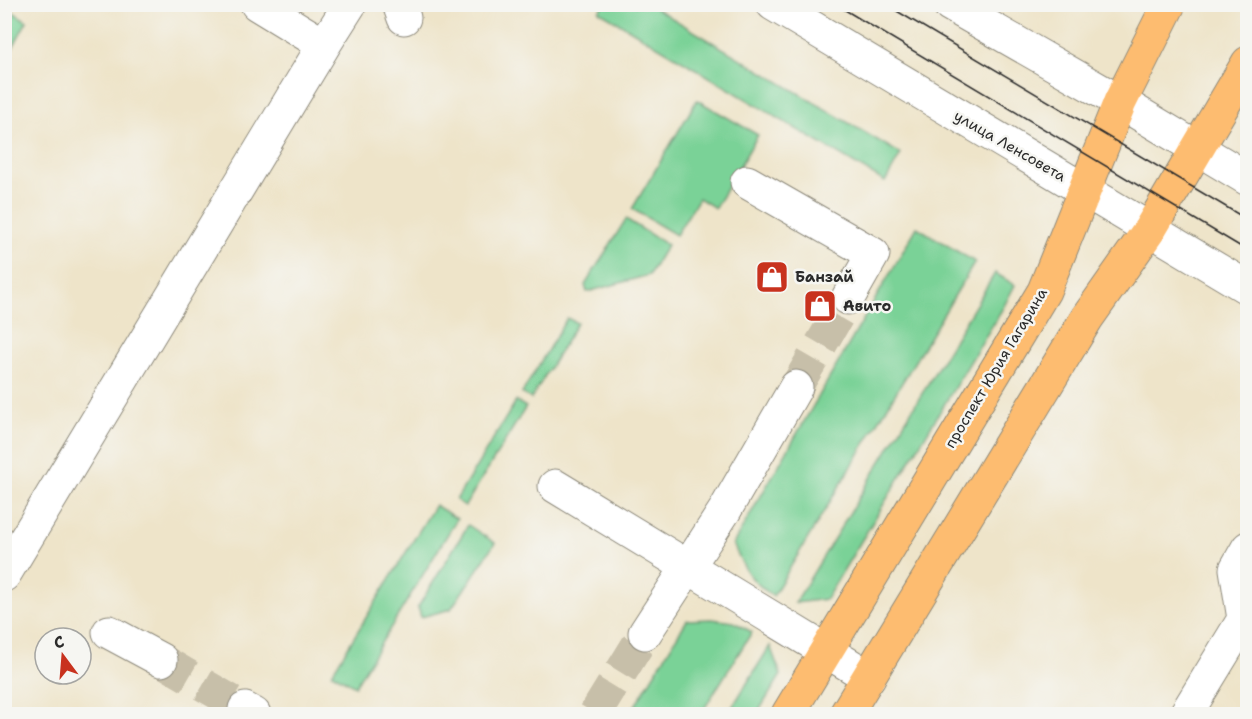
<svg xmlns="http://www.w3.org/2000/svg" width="1252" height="719" viewBox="0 0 1252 719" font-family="'Shantell Sans',sans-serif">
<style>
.green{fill:#7ad297;stroke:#527e61;stroke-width:1.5}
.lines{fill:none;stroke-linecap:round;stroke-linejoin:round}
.minor-tunnel{stroke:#c7bfa9;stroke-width:33;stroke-dasharray:33 16;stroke-linecap:butt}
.minor-casing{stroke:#8c887a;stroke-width:35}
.major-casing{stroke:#8c887a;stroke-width:35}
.minor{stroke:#fff;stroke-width:33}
.major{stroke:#fdbc6f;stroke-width:33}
.tram{stroke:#2b2b2b;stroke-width:1.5}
.labels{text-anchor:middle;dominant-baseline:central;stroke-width:5;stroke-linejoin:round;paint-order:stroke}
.street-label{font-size:15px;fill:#2b2b2b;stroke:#f6f6f2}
.poi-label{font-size:15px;font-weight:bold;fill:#2b2b2b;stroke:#f6f6f2;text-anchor:start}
</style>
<rect width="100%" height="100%" fill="#f6f6f2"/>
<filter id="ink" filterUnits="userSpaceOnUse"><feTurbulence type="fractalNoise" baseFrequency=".0167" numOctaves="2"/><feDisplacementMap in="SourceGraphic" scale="12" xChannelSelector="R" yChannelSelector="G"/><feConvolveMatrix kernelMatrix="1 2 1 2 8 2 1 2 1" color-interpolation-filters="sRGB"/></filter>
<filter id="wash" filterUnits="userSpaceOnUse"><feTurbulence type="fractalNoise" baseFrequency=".008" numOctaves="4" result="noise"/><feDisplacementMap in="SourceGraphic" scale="24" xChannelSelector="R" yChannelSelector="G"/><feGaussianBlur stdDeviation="1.35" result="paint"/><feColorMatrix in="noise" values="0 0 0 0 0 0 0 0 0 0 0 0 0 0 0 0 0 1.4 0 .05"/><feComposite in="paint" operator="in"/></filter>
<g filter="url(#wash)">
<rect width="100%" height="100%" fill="#eee4c9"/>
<path class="green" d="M 603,5 L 650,5 L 901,154 L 885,182 L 599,11 Z
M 5,7 L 27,21 L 5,62 Z
M 697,100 L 758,135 L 715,208 L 699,198 L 676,235 L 632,209 Z
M 626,219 L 667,245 L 649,275 L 587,292 L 585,285 Z
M 917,227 L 975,262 L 773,596 C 750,580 744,570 733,544 Z
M 995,273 L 1015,285 L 1003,308 L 826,599 L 795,603 Z
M 567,318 L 577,323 L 531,399 L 522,393 Z
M 516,401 L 526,407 L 465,506 L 456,500 Z
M 435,505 L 457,519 L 355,686 L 332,673 Z
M 468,525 L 495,543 L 451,609 L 421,617 L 418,607 Z
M 712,619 L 734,622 L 752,632 L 701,714 L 630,714 L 687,620 Z
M 770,646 L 781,675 L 757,714 L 728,714 Z"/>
</g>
<g filter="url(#ink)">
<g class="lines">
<path class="minor-tunnel" d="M 796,387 L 848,298
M 161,660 L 245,709
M 595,714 L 645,633"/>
<g class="minor-casing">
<path id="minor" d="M 257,4 L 324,45
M 399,4 L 404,18
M 773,4 L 1248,288
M 949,4 L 1120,102 L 1248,179
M 747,182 L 873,254 L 848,298
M 555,486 L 869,677
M 4,575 L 324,45 L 350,4
M 1244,619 L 1236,569 L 1248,548
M 109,632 L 161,660
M 645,633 L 725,510 L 796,387
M 245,709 L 254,714
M 1186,714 L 1244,619 L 1248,620"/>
</g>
<g class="major-casing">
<path id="major" d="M 788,714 L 1044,291 L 1120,102 L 1169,4
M 846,714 L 1087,318 L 1150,229 L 1248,63"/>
</g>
<use href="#minor" class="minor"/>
<use href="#major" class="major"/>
<path class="tram" d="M 835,4 L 1248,251
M 885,4 L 1248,220"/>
</g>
</g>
<defs>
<g id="shop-square" transform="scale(1.725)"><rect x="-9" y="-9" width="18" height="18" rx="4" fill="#c8321e" stroke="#f6f6f2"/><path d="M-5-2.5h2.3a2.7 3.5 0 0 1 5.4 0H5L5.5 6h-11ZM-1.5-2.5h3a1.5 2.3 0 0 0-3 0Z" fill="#fff"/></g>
</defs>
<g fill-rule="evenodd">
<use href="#shop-square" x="772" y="277"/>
<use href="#shop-square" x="820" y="306"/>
</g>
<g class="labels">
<g class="street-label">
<text transform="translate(1010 146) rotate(30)">улица Ленсовета</text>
<text transform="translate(996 368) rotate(-59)">проспект Юрия Гагарина</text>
</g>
<g class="poi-label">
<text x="795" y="277">Банзай</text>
<text x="843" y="306">Авито</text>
</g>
</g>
<rect width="1252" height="719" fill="none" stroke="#f6f6f2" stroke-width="24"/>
<g transform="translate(63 656) rotate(344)"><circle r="28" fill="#f6f6f2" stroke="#a5a5a2" stroke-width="1.5"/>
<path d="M0-4.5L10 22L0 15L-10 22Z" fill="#c8321e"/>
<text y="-9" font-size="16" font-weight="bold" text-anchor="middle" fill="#2b2b2b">С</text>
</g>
</svg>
